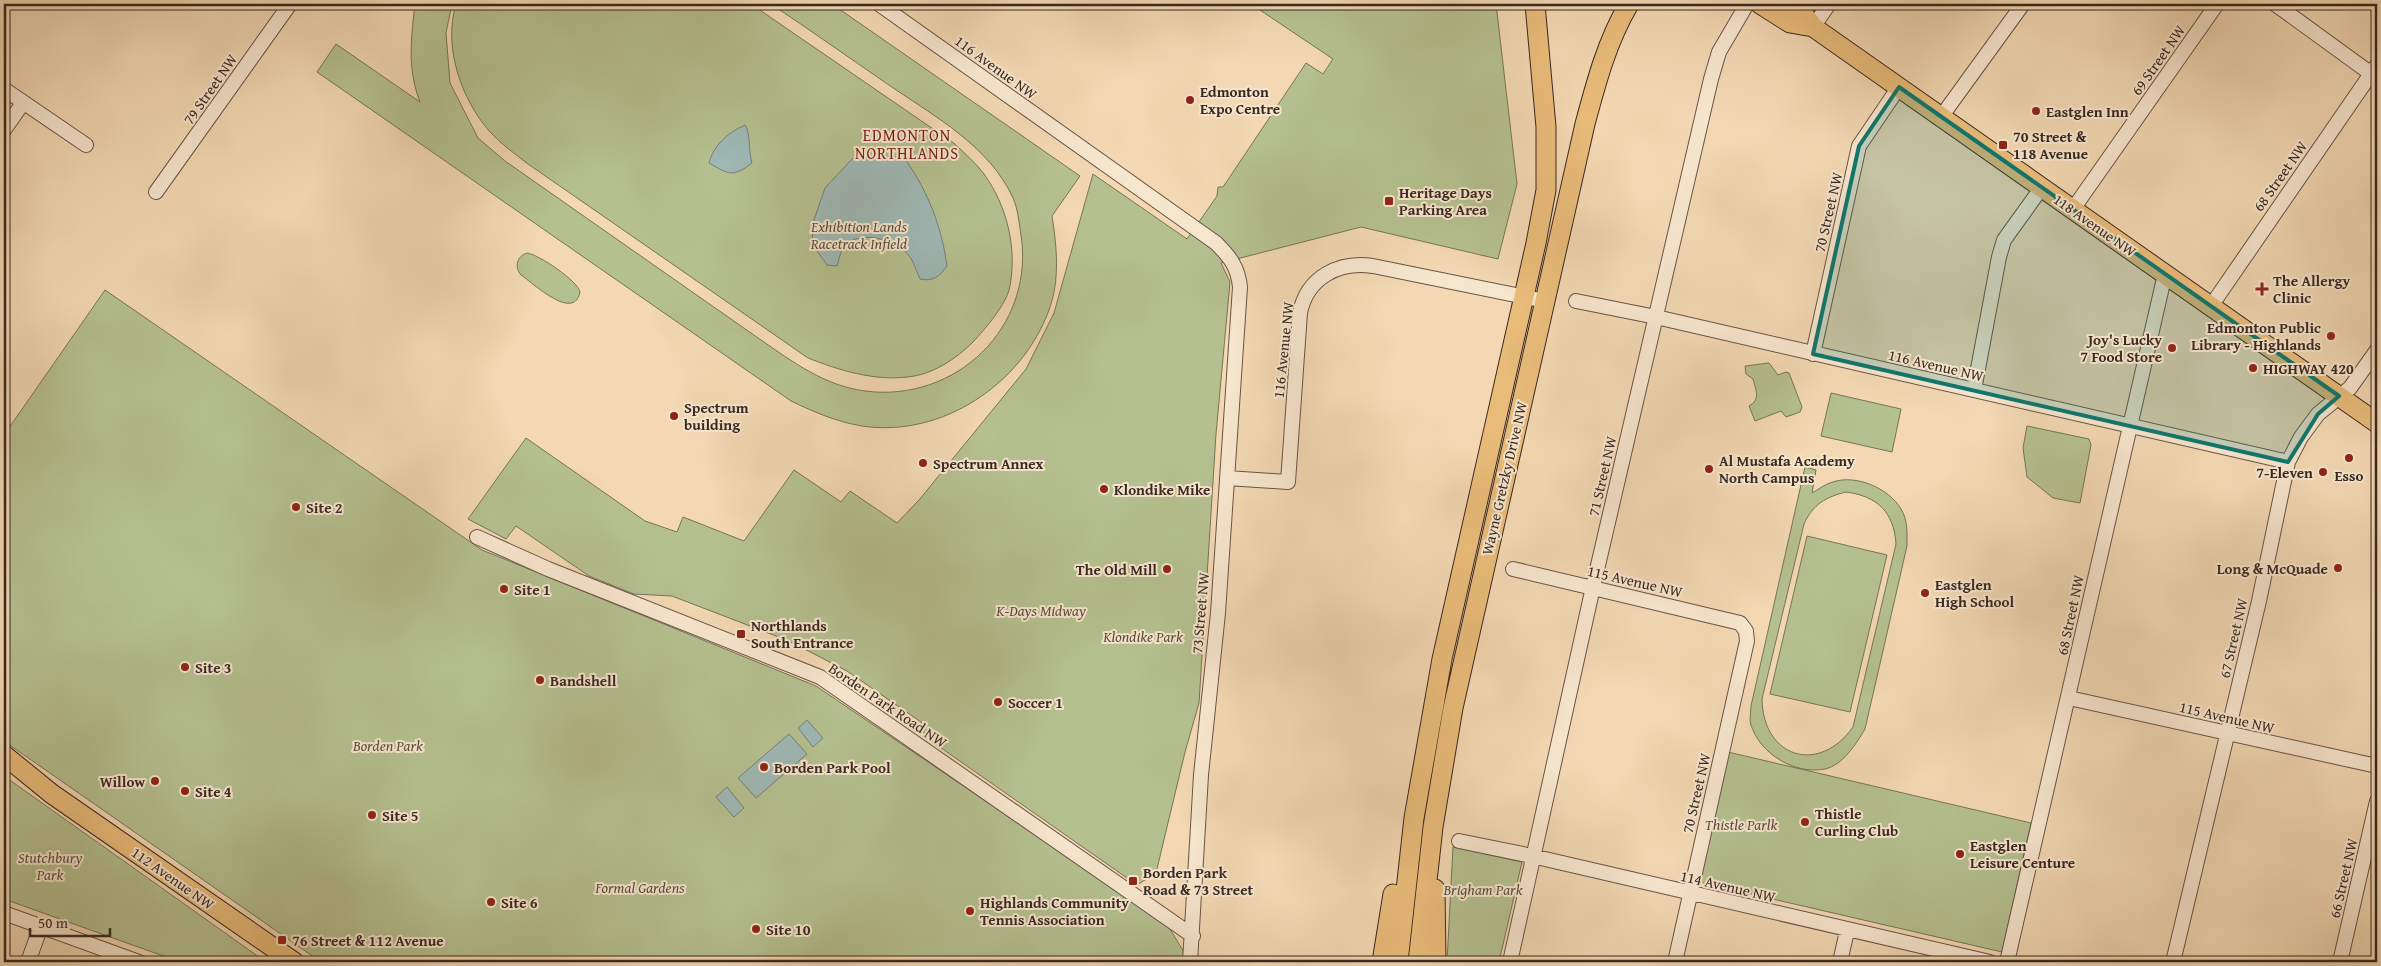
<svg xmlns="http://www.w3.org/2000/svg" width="2381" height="966" viewBox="0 0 2381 966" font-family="'Gentium Book Plus',serif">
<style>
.green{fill:#b5c090;stroke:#777458;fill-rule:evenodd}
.water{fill:#9eb8b5;stroke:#767e7a}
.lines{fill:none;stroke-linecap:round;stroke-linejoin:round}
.minor-casing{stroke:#685446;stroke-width:16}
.major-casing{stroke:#392821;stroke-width:21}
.minor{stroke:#f7e6ce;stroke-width:14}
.major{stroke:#eabc7a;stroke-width:19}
.marked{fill:#0f766e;fill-opacity:0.2;stroke:#0f766e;stroke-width:4;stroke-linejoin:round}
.poi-dot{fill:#8f2418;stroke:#f7e6ce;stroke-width:2}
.labels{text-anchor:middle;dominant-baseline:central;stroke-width:4;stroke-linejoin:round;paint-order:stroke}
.street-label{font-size:15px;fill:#392821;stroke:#f7e6ce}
.poi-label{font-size:15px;font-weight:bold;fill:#392821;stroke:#f7e6ce;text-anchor:start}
.park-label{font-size:15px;font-style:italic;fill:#584e3d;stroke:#f7e6ce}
.neighbourhood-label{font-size:16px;letter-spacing:1px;fill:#7a1f14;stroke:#f7e6ce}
</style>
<rect width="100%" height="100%" fill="#f3d8b3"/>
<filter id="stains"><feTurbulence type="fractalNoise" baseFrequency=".004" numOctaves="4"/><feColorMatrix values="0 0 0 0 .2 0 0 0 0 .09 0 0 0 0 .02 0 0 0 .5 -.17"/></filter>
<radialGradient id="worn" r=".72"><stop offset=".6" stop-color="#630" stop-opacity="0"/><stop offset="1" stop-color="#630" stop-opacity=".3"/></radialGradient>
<path class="green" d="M 415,4 L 452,4 L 446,33 L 450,83 L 478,138 L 505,161 L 761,340 C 793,362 825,386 865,391 C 956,403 1035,327 1021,235 C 1019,223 1018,209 1013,198 C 989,145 932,115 886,83 C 848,57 810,30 771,4 L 832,4 L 1080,176 L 1052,216 C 1057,248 1060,280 1049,310 C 1022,384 942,438 862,426 C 837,422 814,412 791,401 L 317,72 L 336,44 L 420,102 C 407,68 411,40 415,4 Z
M 456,4 L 751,4 L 955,144 C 965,154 976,163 984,174 C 1007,206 1017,247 1010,286 C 1007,304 985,329 973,342 C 956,359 932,375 907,377 C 874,381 838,370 808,358 L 528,164 C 515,154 501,144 490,132 C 461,99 443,47 456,4 Z
M 1251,4 L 1496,4 L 1517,184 L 1498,259 L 1361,227 L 1221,263 L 1230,282 L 1216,434 L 1199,703 L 1185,752 L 1156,873 L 1137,885 L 924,736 L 921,722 L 847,671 L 789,641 L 672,596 L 634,594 L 589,576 L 516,526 L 506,539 L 468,519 L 526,438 L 645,521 L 677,532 L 683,517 L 744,541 L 794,470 L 841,502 L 850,491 L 897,523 L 919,500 L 1026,369 L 1054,313 L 1093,174 L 1187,239 L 1217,196 L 1218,187 L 1223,187 L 1306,63 L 1323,74 L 1333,59 Z
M 527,253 C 538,254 578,281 580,292 C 574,322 534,284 521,275 C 514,267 517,256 527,253 Z
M 105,290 L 482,550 L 816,686 L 1167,924 L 1185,954 L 1184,962 L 321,962 L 4,741 L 4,435 Z
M 1769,363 L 1778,375 L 1786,372 L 1789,373 L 1802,407 L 1800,412 L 1786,417 L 1781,411 L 1755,421 L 1749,406 C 1761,399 1756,391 1753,379 L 1746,374 L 1745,366 Z
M 1831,393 L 1901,409 L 1892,452 L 1821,436 Z
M 2027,426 L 2089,439 L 2091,445 L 2080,503 L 2053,498 L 2027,477 L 2023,448 Z
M 1805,467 L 1816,470 L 1812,493 C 1819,489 1825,484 1833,482 C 1855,474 1889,488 1901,509 C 1908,520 1907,534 1907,546 L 1865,729 C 1856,744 1843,765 1825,769 C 1795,775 1760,754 1751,725 C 1749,720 1751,712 1751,706 ZM 1846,492 C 1877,496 1894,512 1896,544 L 1853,727 C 1819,775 1763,758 1762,699 L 1804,524 C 1813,504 1826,497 1846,492 Z
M 1807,536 L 1887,555 L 1850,712 L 1770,694 Z
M 1728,752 L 2031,823 L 2002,952 L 1699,882 Z
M 4,776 L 266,962 L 180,962 L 4,899 Z
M 1453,847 L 1522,862 L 1499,962 L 1447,962 Z"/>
<path class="water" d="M 745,125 C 751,134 748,150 752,163 C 733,178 728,174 709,163 C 714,144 728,133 745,125 Z
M 885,156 L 905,159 C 928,191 942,228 947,266 C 940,276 933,282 920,279 C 917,272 914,263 910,257 C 898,240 863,230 846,244 C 841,249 839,259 837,266 L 827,265 L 812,244 L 813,223 L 825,188 L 853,158 Z
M 807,720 L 823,738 L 813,747 L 798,728 Z
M 789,734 L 807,754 L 756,798 L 738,778 Z
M 727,787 L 744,808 L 734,817 L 716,797 Z"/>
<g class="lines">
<g class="minor-casing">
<path id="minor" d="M 879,4 L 1216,243 C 1230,257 1238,267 1240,287 L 1218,613 L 1201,775 L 1190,962
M 2275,4 L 2377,78
M 1813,27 L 1829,4
M 4,89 L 86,145
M 1941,117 L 2023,4
M 4,130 L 23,103
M 156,192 L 290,4
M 2073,209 L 2217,4
M 1576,301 L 1656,317 L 2288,462
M 2211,306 L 2377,65
M 1813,354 L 1859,146 L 1899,87
M 1974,390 L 1999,257 L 2004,240 L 2042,187
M 1227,478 L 1288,482 L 1300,313 C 1307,277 1339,261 1373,266 L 1545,301
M 477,537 L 548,569 L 820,677 L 1193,936
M 1513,569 L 1740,623 L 1746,631 L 1747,641 L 1675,962
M 2069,698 L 2377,766
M 1459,841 L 1532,856 L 1990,962
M 4,913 L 139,962
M 28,962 L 41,926
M 1510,962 L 1593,587 L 1711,79 L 1719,52 L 1747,4
M 1840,962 L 1847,931
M 2007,962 L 2165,274
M 2173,962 L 2259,601 L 2288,462 L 2301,437 L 2318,414 L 2350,388 L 2377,350
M 2340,962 L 2377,801"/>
</g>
<g class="major-casing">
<path id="major" d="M 1760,4 L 1790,23 L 1813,27
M 1793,4 L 1800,9 L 1813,27 L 2377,423
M 4,755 L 52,794 L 294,962
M 1435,889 L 1436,962
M 1382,962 L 1393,894
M 1398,962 L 1414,818 L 1442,659 L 1536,243 L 1546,190 L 1546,127 L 1535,4
M 1418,962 L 1433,827 L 1453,708 L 1585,124 C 1596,83 1607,41 1629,4"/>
</g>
<use href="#minor" class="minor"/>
<use href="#major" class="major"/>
</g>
<path class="marked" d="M 1899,87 L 2339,396 L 2318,414 L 2288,462 L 1813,354 L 1859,146 Z"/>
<g class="poi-dot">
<circle cx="1190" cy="100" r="5"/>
<circle cx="2036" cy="111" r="5"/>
<rect x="1998" y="140" width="10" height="10" rx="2.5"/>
<rect x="1384" y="196" width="10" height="10" rx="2.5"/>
<path d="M2259.5 281.5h5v5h5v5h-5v5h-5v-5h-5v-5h5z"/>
<circle cx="2331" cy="336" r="5"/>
<circle cx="2172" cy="348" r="5"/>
<circle cx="2253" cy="368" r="5"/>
<circle cx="674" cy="416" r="5"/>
<circle cx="2349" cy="458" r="5"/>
<circle cx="923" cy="463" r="5"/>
<circle cx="1709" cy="469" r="5"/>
<circle cx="2323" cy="472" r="5"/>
<circle cx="1104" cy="489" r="5"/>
<circle cx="296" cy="507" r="5"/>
<circle cx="2338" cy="568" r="5"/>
<circle cx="1167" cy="569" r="5"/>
<circle cx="504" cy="589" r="5"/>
<circle cx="1925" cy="593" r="5"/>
<rect x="736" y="629" width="10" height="10" rx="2.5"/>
<circle cx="185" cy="667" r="5"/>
<circle cx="540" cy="680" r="5"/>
<circle cx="998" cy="702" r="5"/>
<circle cx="764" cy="767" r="5"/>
<circle cx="155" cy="781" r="5"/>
<circle cx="185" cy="791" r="5"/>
<circle cx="372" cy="815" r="5"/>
<circle cx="1805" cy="822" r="5"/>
<circle cx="1960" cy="854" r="5"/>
<rect x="1128" y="876" width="10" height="10" rx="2.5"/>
<circle cx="491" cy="902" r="5"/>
<circle cx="970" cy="911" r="5"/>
<circle cx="756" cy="929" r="5"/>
<rect x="277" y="935" width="10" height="10" rx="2.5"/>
</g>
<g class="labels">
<g class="street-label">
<text transform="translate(2158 60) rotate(-55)">69 Street NW</text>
<text transform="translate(996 67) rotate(36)">116 Avenue NW</text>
<text transform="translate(210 89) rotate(-55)">79 Street NW</text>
<text transform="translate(2280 176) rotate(-55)">68 Street NW</text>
<text transform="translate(1828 212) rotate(-77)">70 Street NW</text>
<text transform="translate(2095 225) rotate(35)">118 Avenue NW</text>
<text transform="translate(1283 350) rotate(-84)">116 Avenue NW</text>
<text transform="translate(1936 365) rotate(13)">116 Avenue NW</text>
<text transform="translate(1602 476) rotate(-77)">71 Street NW</text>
<text transform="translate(1504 478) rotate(-77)">Wayne Gretzky Drive NW</text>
<text transform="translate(1635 581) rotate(13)">115 Avenue NW</text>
<text transform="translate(1200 613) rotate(-85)">73 Street NW</text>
<text transform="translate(2070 615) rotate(-78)">68 Street NW</text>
<text transform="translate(2233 638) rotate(-77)">67 Street NW</text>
<text transform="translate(888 705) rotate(34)">Borden Park Road NW</text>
<text transform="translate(2227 717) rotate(13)">115 Avenue NW</text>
<text transform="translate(1696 793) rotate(-77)">70 Street NW</text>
<text transform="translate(173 878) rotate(35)">112 Avenue NW</text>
<text transform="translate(2343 878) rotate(-77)">66 Street NW</text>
<text transform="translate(1728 886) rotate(13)">114 Avenue NW</text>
</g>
<g class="poi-label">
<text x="1200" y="91">Edmonton<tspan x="1200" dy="17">Expo Centre</tspan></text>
<text x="2046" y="111">Eastglen Inn</text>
<text x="2013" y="136">70 Street &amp;<tspan x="2013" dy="17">118 Avenue</tspan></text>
<text x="1399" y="192">Heritage Days<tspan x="1399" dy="17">Parking Area</tspan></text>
<text x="2273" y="280">The Allergy<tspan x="2273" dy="17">Clinic</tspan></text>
<text x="2321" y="327" text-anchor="end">Edmonton Public<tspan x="2321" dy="17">Library - Highlands</tspan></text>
<text x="2162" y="339" text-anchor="end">Joy's Lucky<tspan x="2162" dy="17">7 Food Store</tspan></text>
<text x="2263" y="368">HIGHWAY 420</text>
<text x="684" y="407">Spectrum<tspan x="684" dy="17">building</tspan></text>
<text x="1719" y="460">Al Mustafa Academy<tspan x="1719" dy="17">North Campus</tspan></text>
<text x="933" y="463">Spectrum Annex</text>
<text x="2313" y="472" text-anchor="end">7-Eleven</text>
<text x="2349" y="475" text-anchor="middle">Esso</text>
<text x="1114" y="489">Klondike Mike</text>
<text x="306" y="507">Site 2</text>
<text x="2328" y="568" text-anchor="end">Long &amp; McQuade</text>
<text x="1157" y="569" text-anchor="end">The Old Mill</text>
<text x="1935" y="584">Eastglen<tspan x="1935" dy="17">High School</tspan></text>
<text x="514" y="589">Site 1</text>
<text x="751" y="625">Northlands<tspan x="751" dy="17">South Entrance</tspan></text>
<text x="195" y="667">Site 3</text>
<text x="550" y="680">Bandshell</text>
<text x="1008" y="702">Soccer 1</text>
<text x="774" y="767">Borden Park Pool</text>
<text x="145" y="781" text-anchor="end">Willow</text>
<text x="195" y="791">Site 4</text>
<text x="1815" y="813">Thistle<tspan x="1815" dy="17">Curling Club</tspan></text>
<text x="382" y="815">Site 5</text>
<text x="1970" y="845">Eastglen<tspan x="1970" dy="17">Leisure Centure</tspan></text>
<text x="1143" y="872">Borden Park<tspan x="1143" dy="17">Road &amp; 73 Street</tspan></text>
<text x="501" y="902">Site 6</text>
<text x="980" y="902">Highlands Community<tspan x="980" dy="17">Tennis Association</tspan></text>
<text x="766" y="929">Site 10</text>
<text x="292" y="940">76 Street &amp; 112 Avenue</text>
</g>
<g class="park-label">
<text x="859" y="226">Exhibition Lands<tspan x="859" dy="17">Racetrack Infield</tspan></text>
<text x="1041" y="610">K-Days Midway</text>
<text x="1143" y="636">Klondike Park</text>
<text x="388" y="745">Borden Park</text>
<text x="1741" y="824">Thistle Parlk</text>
<text x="50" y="857">Stutchbury<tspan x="50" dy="17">Park</tspan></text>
<text x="640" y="887">Formal Gardens</text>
<text x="1483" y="889">Brigham Park</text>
</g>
<g class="neighbourhood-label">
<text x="907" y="135">EDMONTON<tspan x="907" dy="18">NORTHLANDS</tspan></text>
</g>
</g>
<rect width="2381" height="966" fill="none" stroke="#f3d8b3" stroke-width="20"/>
<rect x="5" y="5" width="2371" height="956" fill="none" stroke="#392821" stroke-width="2.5"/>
<rect x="10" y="10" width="2361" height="946" fill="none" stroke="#392821"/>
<path d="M30 928v8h80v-8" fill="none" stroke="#392821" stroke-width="2.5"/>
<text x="38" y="928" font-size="15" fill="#392821" stroke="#f7e6ce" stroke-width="4" paint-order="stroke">50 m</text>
<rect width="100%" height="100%" filter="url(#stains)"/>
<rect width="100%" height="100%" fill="url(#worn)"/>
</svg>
